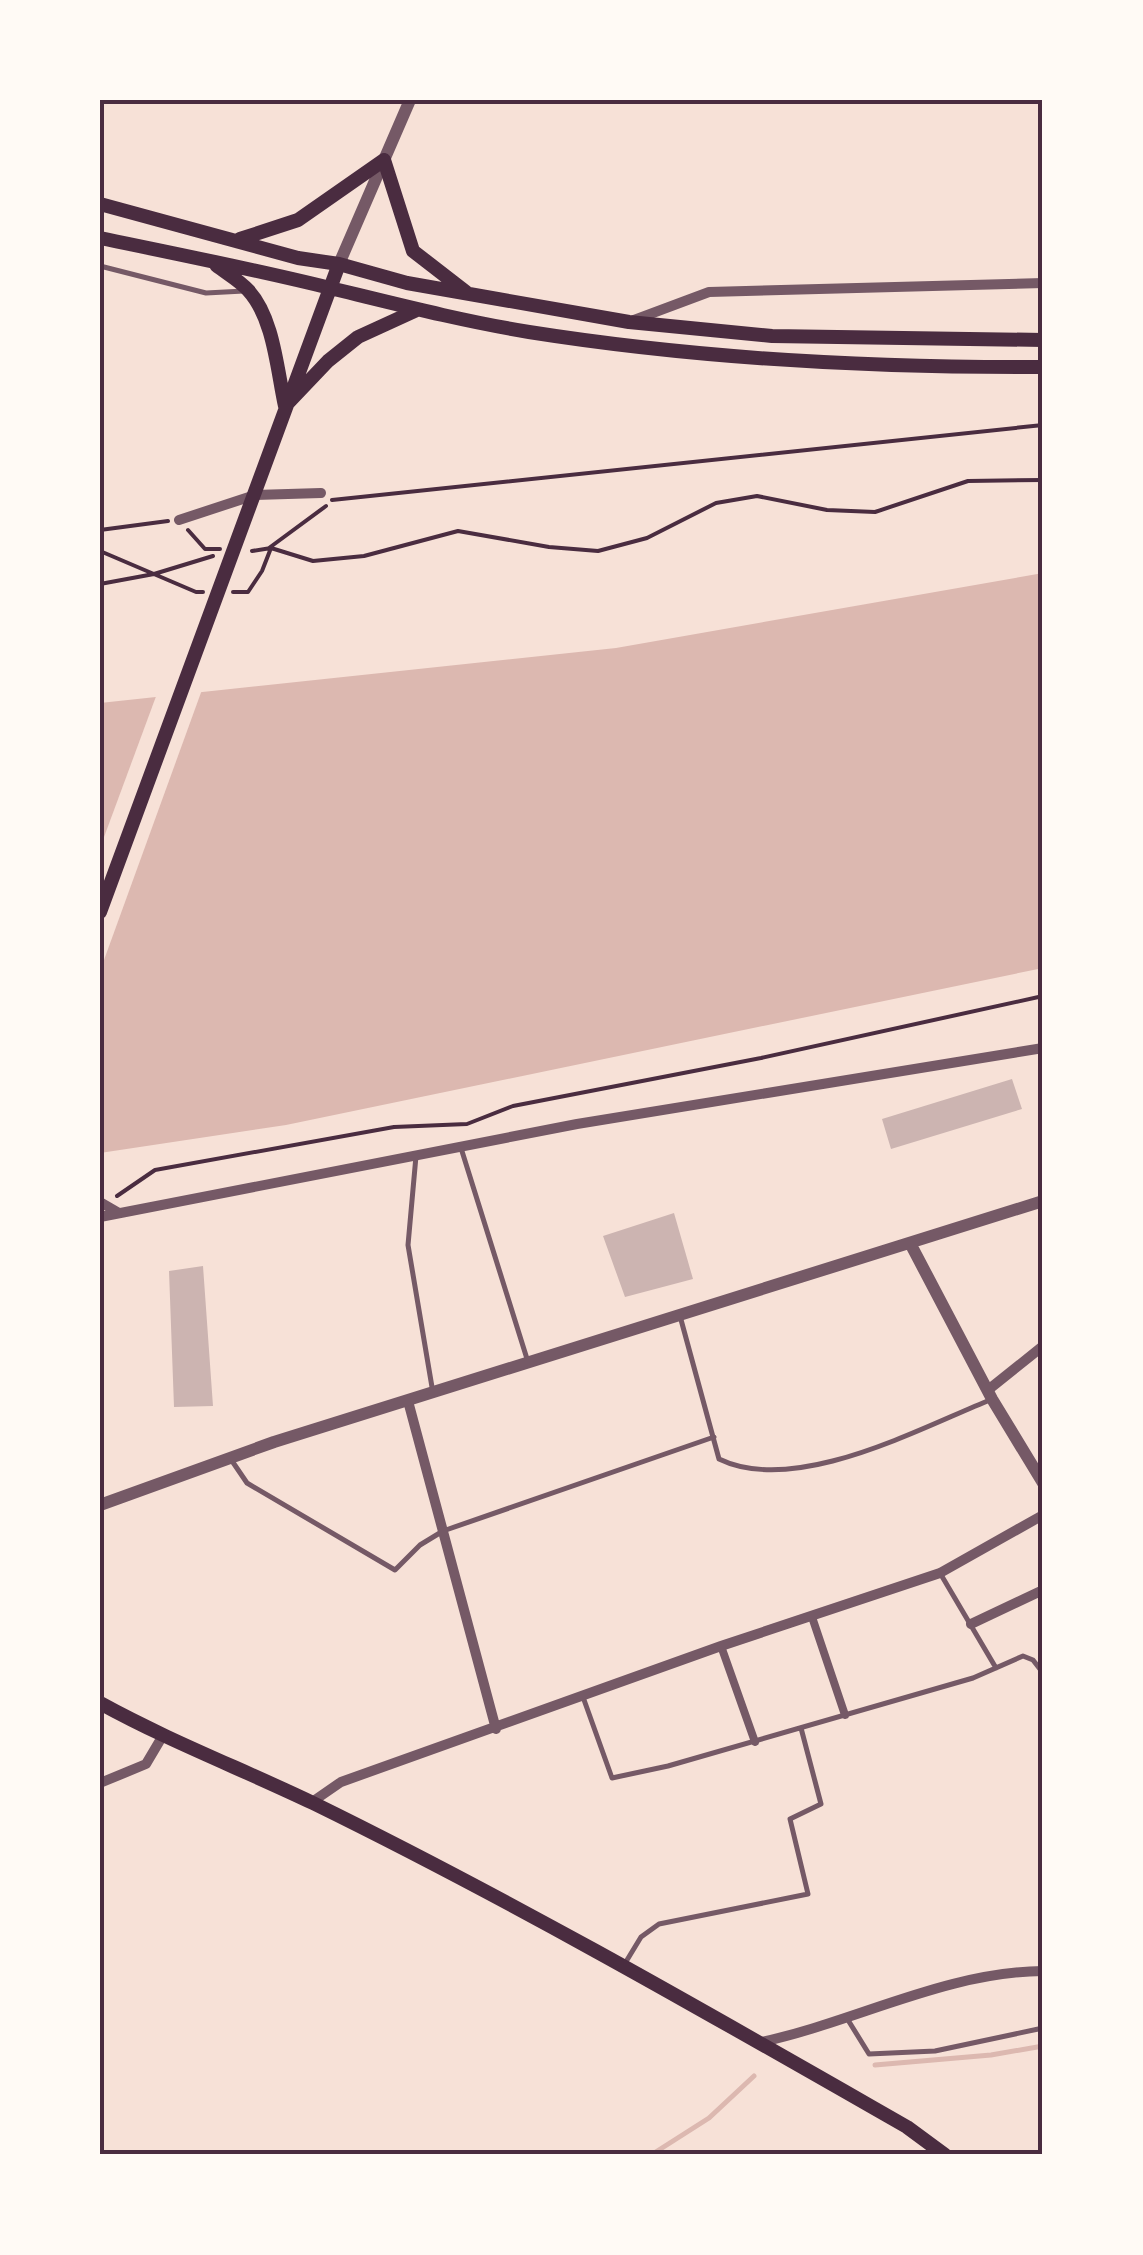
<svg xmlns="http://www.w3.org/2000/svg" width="1143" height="2255" viewBox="0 0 1143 2255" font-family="Barlow,sans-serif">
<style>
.water{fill:#dcb8b0}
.pier{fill:#f7e1d7}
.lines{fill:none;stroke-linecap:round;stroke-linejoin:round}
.stream{stroke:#dcb8b0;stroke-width:5}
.building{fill:#ccb4b1}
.path{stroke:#4a2c40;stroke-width:4}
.service{stroke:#755966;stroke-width:5}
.pedestrian{stroke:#755966;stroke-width:8}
.minor{stroke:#755966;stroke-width:10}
.tertiary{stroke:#755966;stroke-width:12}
.secondary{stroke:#4a2c40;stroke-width:14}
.neatline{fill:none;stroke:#4a2c40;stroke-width:4}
</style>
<rect width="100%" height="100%" fill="#f7e1d7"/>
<path class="water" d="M 1043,573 L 1043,968 L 286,1125 L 100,1153 L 100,703 L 616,648 Z"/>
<path class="pier" d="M 203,687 L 100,971 L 100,848 L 158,691 Z"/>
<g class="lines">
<path class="stream" d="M 875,2065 L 991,2055 L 1043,2046
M 651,2155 L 709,2118 L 754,2076"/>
</g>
<path class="building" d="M 1012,1079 L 1022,1109 L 891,1149 L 882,1119 Z
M 674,1213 L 693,1279 L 625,1297 L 603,1236 Z
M 203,1266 L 213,1406 L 174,1407 L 169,1271 Z"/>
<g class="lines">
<path class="path" d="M 332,500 L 1043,425
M 100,530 L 168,521
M 188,530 L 205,549 L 220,549
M 269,548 L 326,506
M 100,551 L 196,592 L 203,592
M 252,551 L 271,548 L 313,561 L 364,556 L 458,531 L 549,547 L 598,551 L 647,538 L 716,503 L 757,496 L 827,510 L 875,512 L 968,481 L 1043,480
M 100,584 L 154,574 L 213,556
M 233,592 L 248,592 L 262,571 L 271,548
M 117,1196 L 155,1170 L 394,1127 L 467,1124 L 513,1106 L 761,1058 L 1043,996"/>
<path class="service" d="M 100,266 L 206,293 L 244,291
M 461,1148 L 528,1362
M 416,1156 L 408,1245 L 433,1393
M 680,1316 L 719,1459 C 795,1496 918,1429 990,1400
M 230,1458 L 247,1483 L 395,1570 L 420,1545 L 443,1531 L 714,1437
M 940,1573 L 996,1668
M 583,1697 L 612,1778 L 668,1766 L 973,1678 L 1023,1656 L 1033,1660 L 1043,1673
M 624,1965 L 641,1937 L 659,1924 L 808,1894 L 790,1819 L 821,1804 L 801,1728
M 848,2020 L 869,2054 L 935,2051 L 1043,2028"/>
<path class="pedestrian" d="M 812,1617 L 845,1715
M 721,1646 L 755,1742"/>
<path class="minor" d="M 634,320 L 709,292 L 1043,283
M 179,520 L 255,495 L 321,493
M 100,1202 L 119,1213
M 100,1217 L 577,1124 L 1043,1048
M 988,1390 L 1043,1346
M 408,1401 L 496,1729
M 971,1624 L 1043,1590
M 100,1783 L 146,1764 L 162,1737
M 312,1802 L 341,1782 L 721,1646 L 940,1573 L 1043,1515
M 757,2043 C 853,2023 944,1972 1043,1971"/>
<path class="tertiary" d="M 339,264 L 410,100
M 910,1243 L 992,1399 L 1043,1483
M 100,1505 L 274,1442 L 1043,1201"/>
<path class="secondary" d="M 100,204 L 298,258 L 339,264 L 407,283 L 629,322 L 772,336 L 1043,340
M 100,238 C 177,254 253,269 330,288 C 396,304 462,321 529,332 C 700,359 870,368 1043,367
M 240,239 L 298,220 L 384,160 L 413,251 L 466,292
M 216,265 C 226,273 239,280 248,290 C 274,318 277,370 285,406
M 289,402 L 328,361 L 358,337 L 417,310
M 100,912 L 339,264
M 100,1703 C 169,1741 242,1769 313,1803 C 515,1902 711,2015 907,2127 L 945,2155"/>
</g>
<rect width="1143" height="2255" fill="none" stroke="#fffaf5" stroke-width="205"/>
<rect x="102" y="102" width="938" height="2050" class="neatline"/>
</svg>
